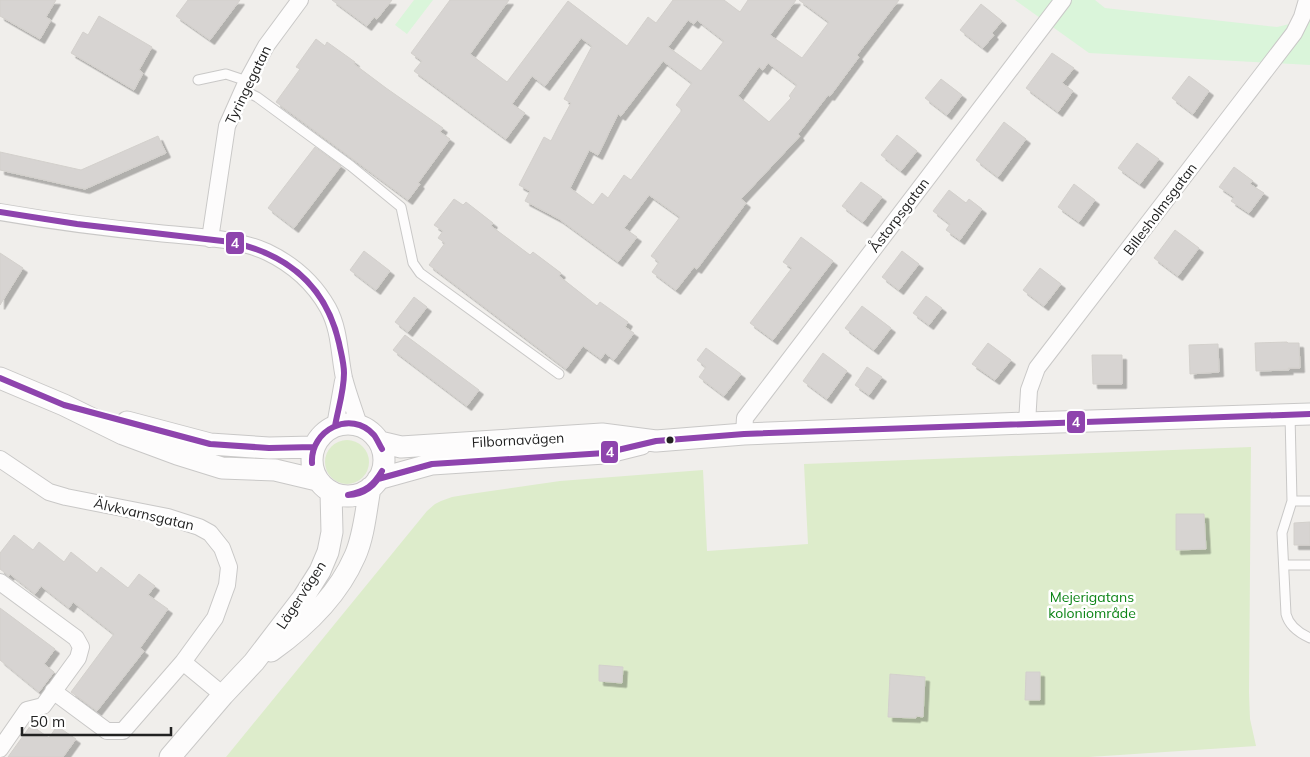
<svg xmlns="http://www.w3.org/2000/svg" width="1310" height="757" viewBox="0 0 1310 757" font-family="Mulish,sans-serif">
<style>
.grass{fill:#ddeccb}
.park{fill:#daf5da}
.building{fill:#d7d4d2;stroke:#d3d0cc;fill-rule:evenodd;filter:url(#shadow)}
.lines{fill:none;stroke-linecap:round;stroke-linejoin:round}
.service-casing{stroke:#c9c8c7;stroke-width:11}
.minor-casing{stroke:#c9c8c7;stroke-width:18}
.tertiary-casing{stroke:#c9c8c7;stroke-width:23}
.service{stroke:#fdfcfc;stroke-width:9}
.minor{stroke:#fdfcfc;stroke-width:16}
.tertiary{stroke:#fdfcfc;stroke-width:21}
.bus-1-casing{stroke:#fff;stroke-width:10}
.bus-1{stroke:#8e44ad;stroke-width:6}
.bus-dot{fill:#222;stroke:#fff;stroke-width:2}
.labels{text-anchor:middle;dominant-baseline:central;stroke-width:5;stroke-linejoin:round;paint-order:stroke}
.street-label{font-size:14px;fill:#222;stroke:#fff}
.park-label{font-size:14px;fill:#0c8416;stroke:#fff}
.line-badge{stroke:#fff;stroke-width:2}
.badge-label{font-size:14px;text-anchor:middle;font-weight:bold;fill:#fff}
</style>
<defs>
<filter id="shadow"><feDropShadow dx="4.5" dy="4.5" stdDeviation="0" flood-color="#0004"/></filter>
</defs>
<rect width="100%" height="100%" fill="#f0eeeb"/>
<path class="grass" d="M325 462a22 22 0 1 1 44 0a22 22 0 1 1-44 0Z
M 1251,447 L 1249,693 L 1250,719 L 1256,746 L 1089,757 L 226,757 L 427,511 L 435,504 L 441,501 L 452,497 L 470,494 L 560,481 L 703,470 L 707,551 L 808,544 L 804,464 Z"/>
<path class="park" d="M 414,0 L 433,0 L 407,34 L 395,25 Z
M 1015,0 L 1095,0 L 1105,8 L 1277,27 L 1310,19 L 1310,65 L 1089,53 Z"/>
<path class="building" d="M 0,0 L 56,0 L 46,17 L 51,20 L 40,39 L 0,16 Z
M 188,0 L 240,0 L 210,40 L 176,16 Z
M 332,0 L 392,0 L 377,19 L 374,17 L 367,26 Z
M 450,0 L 509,0 L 470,54 L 507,82 L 568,1 L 627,46 L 648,17 L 656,23 L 673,0 L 724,0 L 740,12 L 748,0 L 796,0 L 770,35 L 802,58 L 829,22 L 799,0 L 899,0 L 857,55 L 859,57 L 830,96 L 828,95 L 798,134 L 800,136 L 741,199 L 746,203 L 697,269 L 694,267 L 676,290 L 652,272 L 659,262 L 651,256 L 680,217 L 649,195 L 624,228 L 637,237 L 618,262 L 559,219 L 525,201 L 530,191 L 519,185 L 544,137 L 551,141 L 559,125 L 571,103 L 564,99 L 592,46 L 581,38 L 545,86 L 532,76 L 512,104 L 525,113 L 506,139 L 414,71 L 422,61 L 411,53 ZM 688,20 L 694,24 L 697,20 L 724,41 L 701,71 L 668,47 ZM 663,61 L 692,83 L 676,105 L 682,110 L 631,180 L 624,175 L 608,198 L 602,193 L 593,205 L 570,188 L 589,150 L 598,155 L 618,114 L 621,116 ZM 768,63 L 797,85 L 789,96 L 791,98 L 769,122 L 738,96 L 759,67 L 763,70 Z
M 981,4 L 1002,21 L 992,33 L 994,35 L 983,48 L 960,30 Z
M 99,16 L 152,47 L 139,70 L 143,73 L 134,90 L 71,53 L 83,32 L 88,35 Z
M 316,39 L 325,46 L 327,42 L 355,62 L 354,64 L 386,88 L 443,128 L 440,132 L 450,139 L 418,183 L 420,184 L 408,200 L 276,102 L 300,69 L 296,67 Z
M 1052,53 L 1074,68 L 1062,83 L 1073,91 L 1058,112 L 1026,88 Z
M 1189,76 L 1209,91 L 1193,114 L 1172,98 Z
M 941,79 L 962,95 L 947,115 L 925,98 Z
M 1004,122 L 1026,139 L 998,177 L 976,160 Z
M 897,135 L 917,151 L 901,171 L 881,155 Z
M 158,136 L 166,153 L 85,189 L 0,170 L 0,152 L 81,170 Z
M 1137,143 L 1159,159 L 1140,184 L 1118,168 Z
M 315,147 L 341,166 L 294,228 L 268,208 Z
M 1234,167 L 1253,181 L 1250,184 L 1264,193 L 1249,213 L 1231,201 L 1234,197 L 1219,187 Z
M 861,182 L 882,197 L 863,222 L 842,206 Z
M 1074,184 L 1095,200 L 1079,222 L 1058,207 Z
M 949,190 L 966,203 L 969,199 L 982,209 L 960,240 L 946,230 L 950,224 L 933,211 Z
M 454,199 L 463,205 L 466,202 L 493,223 L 491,226 L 522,249 L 530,255 L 533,252 L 561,273 L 559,276 L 597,306 L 600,302 L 628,322 L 625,327 L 634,333 L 614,360 L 605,353 L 601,359 L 583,346 L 566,369 L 429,265 L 445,243 L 438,238 L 443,231 L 434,225 Z
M 1175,230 L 1199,248 L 1178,276 L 1154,258 Z
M 801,237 L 833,261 L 773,340 L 750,323 L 792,268 L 783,262 Z
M 364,251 L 390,271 L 376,290 L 350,270 Z
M 902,251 L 919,264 L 899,290 L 882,277 Z
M 0,253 L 23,268 L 0,305 Z
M 1040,268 L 1061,284 L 1044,306 L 1023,290 Z
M 926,296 L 942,308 L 929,325 L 913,313 Z
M 414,297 L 427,307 L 408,332 L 395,322 Z
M 862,306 L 891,328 L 874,350 L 845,328 Z
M 405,335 L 479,390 L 467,406 L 393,350 Z
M 1287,342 L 1288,343 L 1299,343 L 1300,368 L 1288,368 L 1289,370 L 1256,371 L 1255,343 Z
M 988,343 L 1011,360 L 995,380 L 972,364 Z
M 1218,344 L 1219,372 L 1190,374 L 1189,345 Z
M 706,348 L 741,374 L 724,396 L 699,377 L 706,367 L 697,360 Z
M 823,353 L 847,371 L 827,399 L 803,381 Z
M 1092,355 L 1122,355 L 1122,384 L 1093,384 Z
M 867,367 L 882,377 L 869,395 L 855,385 Z
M 1176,514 L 1204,514 L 1206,549 L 1176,550 Z
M 1310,522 L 1310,545 L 1294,545 L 1294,523 Z
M 14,535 L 33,550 L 39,542 L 64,562 L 71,552 L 97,573 L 101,567 L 128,588 L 139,574 L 155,586 L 148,595 L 168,609 L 140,648 L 144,651 L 97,711 L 71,692 L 114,634 L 73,602 L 69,608 L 41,586 L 35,594 L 10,574 L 9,576 L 0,569 L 0,553 Z
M 0,608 L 55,649 L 44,664 L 54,672 L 39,692 L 0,660 Z
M 599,665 L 623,667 L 622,683 L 599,681 Z
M 1026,672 L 1040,672 L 1040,700 L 1025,700 Z
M 890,674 L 925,677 L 923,717 L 916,716 L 916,718 L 888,717 Z
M 31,725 L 49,738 L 57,726 L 76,739 L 63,757 L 8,757 Z"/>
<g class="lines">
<g class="service-casing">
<path id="service" d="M 198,80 L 226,74 L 247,81
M 243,90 L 257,97 L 351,166 L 401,207 L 413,263 L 420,273 L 559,374
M 1290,415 L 1292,501 L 1310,501
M 1292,501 L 1282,533 L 1286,614 C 1289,626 1299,633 1310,638
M 1284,565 L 1310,565"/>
</g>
<g class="minor-casing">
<path id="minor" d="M 0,212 C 52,221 105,228 158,233 C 194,237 234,237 267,252 C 292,264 314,283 328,308 C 340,330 339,354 344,378 C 348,394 354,409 359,425
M 210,239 L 227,126 L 247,81 L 266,46 L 300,0
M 1027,423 L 1029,390 L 1037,368 L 1294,33 L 1302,17 L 1307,0
M 335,426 L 343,381
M 744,434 L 745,418 L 1063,0
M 0,459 L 49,492 L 66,497 L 168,517 L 199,527 L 210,533 L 222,548 L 229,567 L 227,585 L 215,618 L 183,662 L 123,731 L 107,731 L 53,691
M 0,582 L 76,638 L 81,647 L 78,658 L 43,706 L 27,710 L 0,749
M 183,662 L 223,695"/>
</g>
<g class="tertiary-casing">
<path id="tertiary" d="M 0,378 L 64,405 L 123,434 L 177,454 L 222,468 L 275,470 L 317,480
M 127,422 L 210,444 L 269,448 L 314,447
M312 460a36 36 0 1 1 72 0a36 36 0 1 1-72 0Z
M 380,442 L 401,447 L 602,434 L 656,441 L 744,434 L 1027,423 L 1310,414
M 378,479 L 432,464 L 605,453 L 641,444
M 271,651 C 305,627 338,595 355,556 C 364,536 366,510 370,488
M 170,757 L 223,695 L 254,662 L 303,598 L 320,571 L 328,552 L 332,532 L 331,492"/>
</g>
<use href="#service" class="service"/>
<use href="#minor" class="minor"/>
<use href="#tertiary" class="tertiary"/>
<g class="bus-1-casing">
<path id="bus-1" d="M 0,212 L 77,224 L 231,242 C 287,254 326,286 339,343 C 341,353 344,363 344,373 C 344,391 338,409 335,426
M 0,378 L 64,405 L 210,444 L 269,448 L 314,447
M 312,463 C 310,430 351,409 374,435 C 377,439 379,444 382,449
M 378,479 L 432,464 L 605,453 L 656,441 L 744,434 L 1310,414
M 348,495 C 363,495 377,485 382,471
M 348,495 C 366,491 373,486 382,471"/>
</g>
<use href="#bus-1" class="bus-1"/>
</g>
<circle class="bus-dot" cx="670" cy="440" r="4.5"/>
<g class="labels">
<g class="street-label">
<text transform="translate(248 85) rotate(-64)">Tyringegatan</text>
<text transform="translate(1160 209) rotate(-53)">Billesholmsgatan</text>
<text transform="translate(899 215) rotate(-53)">Åstorpsgatan</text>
<text transform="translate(518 440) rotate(-3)">Filbornavägen</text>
<text transform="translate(144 514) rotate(13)">Älvkvarnsgatan</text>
<text transform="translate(301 595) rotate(-57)">Lägervägen</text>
</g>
<g class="park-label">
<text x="1092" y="597">Mejerigatans<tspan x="1092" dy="16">koloniområde</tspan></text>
</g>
</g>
<g class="line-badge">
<rect x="225" y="231" width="20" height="24" rx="5" fill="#8e44ad"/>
<rect x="1066" y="410" width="20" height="24" rx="5" fill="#8e44ad"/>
<rect x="600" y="440" width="19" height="24" rx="5" fill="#8e44ad"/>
</g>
<g class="badge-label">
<text x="235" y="248">4</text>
<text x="1076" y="427">4</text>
<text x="610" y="457">4</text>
</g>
<path d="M22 727v8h149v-8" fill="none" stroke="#222222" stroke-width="2.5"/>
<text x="30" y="727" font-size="15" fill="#222222" stroke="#ffffff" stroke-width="4" paint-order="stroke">50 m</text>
</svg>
